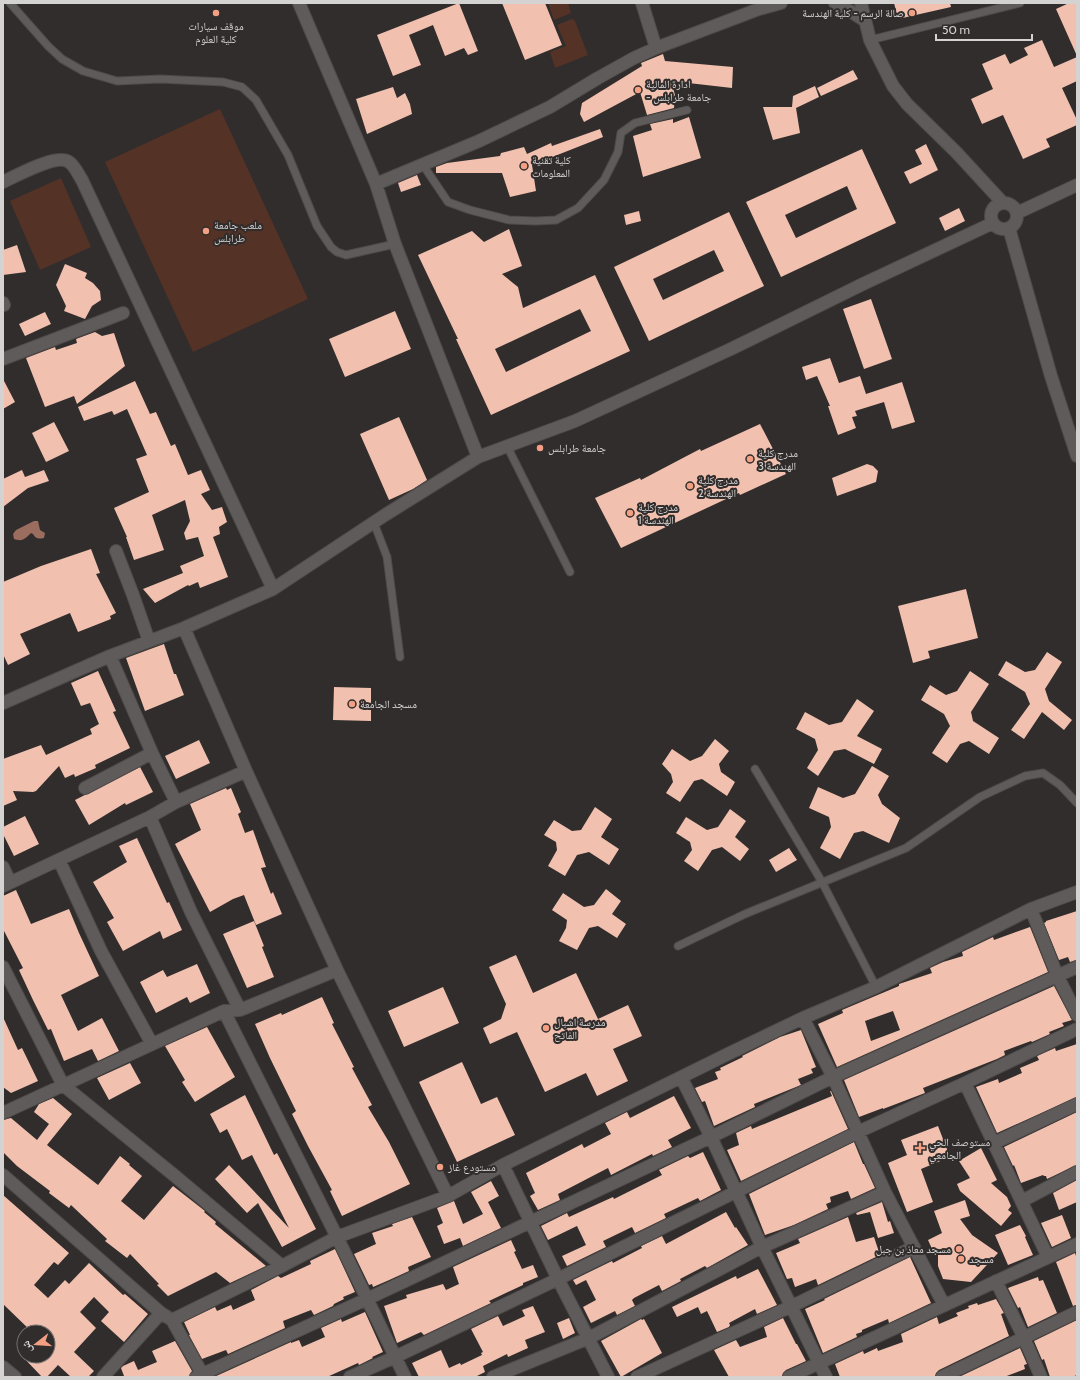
<svg xmlns="http://www.w3.org/2000/svg" width="1080" height="1380" viewBox="0 0 1080 1380" font-family="Cabin,'Noto Naskh Arabic',sans-serif">
<style>
.green{fill:#553226}
.water{fill:#9a6d5e}
.building{fill:#f2c0af;fill-rule:evenodd}
.lines{fill:none;stroke-linecap:round;stroke-linejoin:round}
.lane-casing{stroke:#4d4a4a;stroke-width:9}
.street-casing{stroke:#4d4a4a;stroke-width:14}
.lane{stroke:#5f5b5a;stroke-width:7}
.street{stroke:#5f5b5a;stroke-width:12}
.poi-dot{fill:#f39f84;stroke:#302d2c;stroke-width:1.5}
.labels{text-anchor:middle;dominant-baseline:central;stroke-width:4;stroke-linejoin:round;paint-order:stroke}
.poi-label{font-size:11px;fill:#d5d3d2;stroke:#302d2c;text-anchor:start}
</style>
<rect width="100%" height="100%" fill="#302d2c"/>
<path class="green" d="M 548,3 L 568,3 L 571,13 L 554,20 Z
M 572,19 L 575,21 L 588,55 L 555,68 L 550,52 L 566,46 L 557,25 Z
M 220,109 L 308,299 L 193,352 L 105,162 Z
M 61,178 L 91,247 L 40,270 L 10,201 Z"/>
<path class="water" d="M 34,521 L 38,521 L 40,530 L 45,533 L 44,538 C 38,539 36,539 33,534 L 31,533 C 25,539 22,542 14,539 L 13,534 L 16,530 Z"/>
<path class="building" d="M 459,3 L 478,51 L 468,55 L 464,48 L 445,56 L 433,25 L 409,35 L 421,65 L 393,76 L 377,35 Z
M 502,3 L 545,3 L 562,45 L 525,60 Z
M 894,3 L 950,3 L 951,7 L 898,19 Z
M 1069,3 L 1077,3 L 1077,56 L 1056,9 Z
M 1042,40 L 1054,67 L 1077,57 L 1077,81 L 1062,88 L 1077,120 L 1077,125 L 1046,139 L 1050,147 L 1023,159 L 1003,115 L 982,124 L 971,99 L 993,89 L 982,64 L 1005,54 L 1010,64 L 1028,55 L 1024,48 Z
M 663,54 L 665,61 L 733,67 L 732,88 L 671,81 L 675,95 L 674,108 L 647,115 L 640,92 L 584,122 L 580,114 L 582,103 L 642,66 L 641,63 Z
M 853,70 L 858,79 L 821,96 L 817,88 Z
M 815,86 L 819,97 L 796,108 L 800,133 L 773,140 L 763,107 L 792,107 L 793,96 Z
M 393,87 L 397,98 L 405,93 L 410,104 L 412,114 L 367,134 L 356,99 Z
M 689,117 L 701,158 L 643,177 L 633,136 L 652,130 L 650,124 L 673,119 L 673,123 Z
M 600,129 L 603,137 L 532,165 L 536,191 L 510,197 L 502,173 L 436,173 L 436,167 L 447,163 L 500,156 L 501,153 L 524,147 L 527,154 L 551,143 L 552,146 Z
M 926,144 L 938,170 L 910,184 L 904,172 L 922,164 L 915,150 Z
M 862,149 L 896,223 L 781,277 L 746,202 ZM 847,186 L 857,209 L 796,238 L 785,215 Z
M 417,175 L 421,185 L 401,192 L 398,183 Z
M 959,208 L 965,221 L 945,231 L 939,218 Z
M 639,211 L 641,221 L 626,225 L 624,215 Z
M 729,212 L 764,286 L 649,341 L 614,267 ZM 714,250 L 724,271 L 663,300 L 653,279 Z
M 509,229 L 522,266 L 502,274 L 518,287 L 523,308 L 595,275 L 630,351 L 491,415 L 456,339 L 458,339 L 418,255 L 472,231 L 484,242 ZM 580,309 L 591,331 L 506,372 L 495,349 Z
M 17,245 L 26,272 L 3,275 L 3,250 Z
M 65,264 L 87,273 L 85,278 L 93,283 L 100,291 L 101,300 L 92,306 L 85,319 L 64,311 L 66,306 L 56,285 Z
M 871,299 L 892,359 L 864,369 L 843,309 Z
M 395,311 L 411,349 L 345,377 L 329,339 Z
M 45,312 L 51,324 L 25,336 L 19,324 Z
M 95,332 L 102,336 L 114,333 L 125,366 L 77,404 L 74,396 L 45,407 L 26,358 L 55,347 L 56,350 L 77,343 L 76,339 Z
M 830,358 L 839,383 L 860,376 L 866,394 L 902,382 L 915,422 L 892,429 L 884,402 L 855,411 L 857,416 L 852,417 L 856,428 L 838,435 L 828,406 L 830,406 L 817,376 L 806,380 L 802,367 Z
M 3,379 L 15,402 L 3,409 Z
M 135,381 L 150,414 L 156,412 L 171,446 L 175,444 L 188,475 L 201,470 L 210,490 L 201,494 L 212,510 L 222,507 L 227,522 L 219,527 L 220,534 L 213,537 L 228,577 L 200,588 L 198,582 L 189,586 L 188,585 L 155,603 L 143,589 L 183,573 L 180,566 L 204,556 L 198,537 L 186,540 L 184,533 L 190,521 L 185,500 L 152,515 L 164,550 L 134,560 L 126,537 L 127,537 L 114,508 L 149,492 L 136,459 L 147,455 L 127,409 L 114,415 L 112,411 L 84,421 L 78,407 Z
M 399,417 L 427,480 L 413,489 L 389,500 L 360,434 Z
M 54,422 L 69,451 L 46,462 L 32,433 Z
M 760,424 L 786,474 L 740,495 L 739,493 L 621,548 L 595,498 L 640,478 L 641,480 L 700,449 L 701,451 Z
M 867,464 L 873,466 L 878,471 L 876,482 L 837,496 L 832,478 Z
M 22,470 L 25,477 L 44,470 L 49,481 L 28,488 L 3,507 L 3,479 Z
M 91,549 L 100,573 L 96,574 L 116,613 L 110,616 L 111,619 L 78,632 L 70,613 L 20,634 L 30,654 L 8,665 L 3,654 L 3,582 L 41,566 Z
M 966,589 L 978,638 L 928,651 L 930,658 L 913,663 L 898,606 Z
M 164,644 L 174,674 L 176,674 L 184,695 L 145,711 L 126,658 Z
M 1047,652 L 1062,662 L 1045,689 L 1049,701 L 1072,720 L 1064,730 L 1042,712 L 1024,739 L 1011,730 L 1030,704 L 1025,692 L 998,675 L 1006,661 L 1025,672 L 1035,670 Z
M 98,671 L 116,711 L 113,712 L 130,748 L 95,765 L 96,768 L 75,777 L 74,774 L 65,778 L 59,766 L 36,791 L 33,792 L 13,791 L 17,800 L 3,806 L 3,759 L 41,745 L 46,755 L 92,734 L 90,729 L 99,724 L 90,703 L 81,706 L 71,683 Z
M 970,671 L 989,684 L 971,712 L 973,721 L 999,738 L 989,754 L 969,741 L 960,744 L 947,763 L 932,753 L 950,726 L 944,714 L 921,700 L 930,685 L 946,695 L 957,691 Z
M 334,687 L 371,688 L 371,721 L 333,720 Z
M 857,699 L 874,711 L 857,736 L 882,749 L 874,764 L 845,749 L 834,751 L 818,776 L 807,768 L 818,750 L 815,739 L 796,729 L 805,712 L 829,725 L 842,722 Z
M 715,739 L 729,751 L 719,764 L 721,772 L 735,782 L 727,796 L 702,779 L 694,781 L 680,802 L 666,793 L 673,782 L 671,774 L 662,764 L 672,749 L 690,761 L 702,756 Z
M 199,740 L 210,763 L 176,779 L 165,756 Z
M 872,766 L 889,776 L 878,795 L 882,804 L 900,818 L 889,843 L 863,831 L 854,833 L 840,859 L 820,848 L 831,827 L 829,817 L 809,808 L 818,787 L 843,798 L 855,794 Z
M 140,767 L 153,792 L 126,805 L 125,803 L 89,825 L 75,800 Z
M 226,788 L 227,790 L 231,788 L 241,812 L 238,814 L 245,833 L 253,830 L 266,867 L 261,868 L 271,894 L 273,892 L 282,914 L 256,925 L 244,895 L 233,899 L 210,912 L 175,844 L 201,830 L 190,804 Z
M 595,807 L 612,819 L 601,837 L 619,849 L 609,865 L 589,852 L 577,855 L 565,876 L 548,866 L 557,850 L 556,842 L 544,835 L 554,820 L 572,831 L 581,830 Z
M 730,809 L 746,821 L 735,837 L 749,849 L 740,861 L 722,847 L 712,850 L 698,871 L 684,861 L 692,850 L 690,842 L 676,833 L 686,817 L 707,830 L 718,827 Z
M 25,816 L 39,844 L 14,856 L 3,834 L 3,827 Z
M 137,838 L 167,903 L 169,902 L 182,930 L 163,939 L 160,931 L 123,951 L 107,922 L 114,918 L 93,882 L 127,862 L 119,846 Z
M 789,848 L 797,860 L 776,872 L 769,860 Z
M 606,889 L 621,901 L 612,914 L 626,924 L 617,938 L 598,926 L 589,928 L 577,950 L 559,941 L 566,928 L 567,920 L 552,910 L 563,893 L 584,907 L 594,905 Z
M 16,890 L 31,924 L 69,909 L 79,933 L 99,976 L 61,995 L 78,1031 L 102,1018 L 119,1051 L 98,1061 L 92,1049 L 64,1061 L 51,1029 L 48,1030 L 33,1000 L 19,970 L 23,968 L 3,929 L 3,896 Z
M 1077,911 L 1077,960 L 1070,962 L 1068,957 L 1059,960 L 1044,923 L 1046,922 L 1046,921 Z
M 254,921 L 264,946 L 262,947 L 274,977 L 247,988 L 223,934 Z
M 1030,927 L 1048,972 L 837,1067 L 818,1024 L 843,1013 L 842,1010 L 899,986 L 899,984 L 932,973 L 930,968 L 943,962 L 963,956 L 962,952 L 993,937 L 994,940 ZM 893,1011 L 900,1030 L 871,1041 L 865,1021 Z
M 516,955 L 533,993 L 576,973 L 598,1019 L 628,1005 L 642,1036 L 613,1049 L 628,1081 L 597,1096 L 586,1073 L 545,1092 L 517,1032 L 490,1044 L 483,1028 L 501,1019 L 506,1004 L 489,967 Z
M 197,964 L 210,993 L 190,1003 L 187,997 L 156,1013 L 140,982 L 163,970 L 167,977 Z
M 1054,986 L 1072,1020 L 1062,1023 L 1064,1026 L 1049,1032 L 1050,1034 L 1032,1042 L 1031,1041 L 1004,1051 L 1005,1055 L 997,1059 L 923,1088 L 925,1093 L 883,1109 L 883,1108 L 859,1117 L 844,1080 Z
M 443,987 L 459,1023 L 404,1047 L 388,1011 Z
M 322,997 L 334,1023 L 332,1024 L 354,1067 L 352,1068 L 372,1105 L 368,1107 L 389,1142 L 410,1184 L 342,1216 L 330,1191 L 332,1190 L 308,1146 L 292,1114 L 296,1111 L 270,1058 L 255,1024 L 281,1013 L 282,1015 Z
M 3,1017 L 18,1050 L 22,1048 L 38,1081 L 11,1093 L 3,1087 Z
M 207,1027 L 235,1077 L 195,1102 L 182,1082 L 185,1080 L 165,1046 Z
M 801,1030 L 816,1067 L 811,1069 L 813,1073 L 798,1079 L 801,1085 L 754,1104 L 755,1107 L 714,1126 L 705,1101 L 702,1102 L 695,1088 L 718,1079 L 715,1072 L 721,1070 L 720,1068 L 743,1057 L 742,1056 L 780,1037 Z
M 1077,1044 L 1077,1097 L 997,1133 L 976,1087 L 998,1079 L 999,1083 L 1022,1073 L 1020,1068 L 1039,1060 L 1037,1056 L 1055,1048 L 1056,1051 Z
M 462,1062 L 481,1104 L 497,1097 L 515,1135 L 457,1162 L 419,1082 Z
M 130,1063 L 141,1083 L 109,1100 L 97,1078 Z
M 830,1091 L 831,1091 L 848,1129 L 741,1181 L 727,1150 L 739,1145 L 736,1133 L 751,1126 L 752,1129 L 832,1096 Z
M 245,1095 L 274,1155 L 277,1153 L 316,1229 L 282,1247 L 258,1203 L 247,1213 L 215,1179 L 229,1165 L 289,1228 L 252,1155 L 242,1160 L 227,1129 L 220,1133 L 210,1114 Z
M 674,1096 L 691,1128 L 668,1140 L 672,1147 L 653,1156 L 652,1154 L 611,1175 L 608,1168 L 558,1194 L 560,1200 L 538,1210 L 530,1196 L 535,1193 L 526,1173 L 582,1144 L 584,1148 L 611,1134 L 605,1123 L 627,1112 L 630,1118 Z
M 53,1098 L 72,1114 L 47,1145 L 98,1185 L 120,1156 L 130,1164 L 129,1165 L 142,1176 L 121,1201 L 144,1220 L 173,1186 L 205,1211 L 204,1212 L 216,1222 L 215,1224 L 266,1266 L 230,1283 L 216,1272 L 168,1296 L 157,1285 L 159,1284 L 130,1254 L 127,1258 L 105,1241 L 107,1239 L 71,1205 L 69,1208 L 49,1193 L 50,1191 L 17,1166 L 3,1152 L 3,1120 L 11,1118 L 37,1140 L 49,1124 L 34,1112 L 39,1104 Z
M 1077,1112 L 1077,1165 L 1047,1179 L 1046,1176 L 1044,1176 L 1043,1175 L 1021,1183 L 1014,1165 L 1013,1166 L 1004,1147 Z
M 938,1126 L 950,1157 L 921,1169 L 933,1202 L 907,1212 L 888,1163 L 907,1155 L 901,1140 Z
M 854,1142 L 863,1164 L 864,1164 L 875,1188 L 851,1199 L 848,1191 L 830,1197 L 831,1202 L 826,1204 L 828,1209 L 794,1225 L 765,1235 L 749,1194 Z
M 981,1148 L 997,1180 L 991,1183 L 1007,1197 L 1011,1206 L 1008,1210 L 1012,1213 L 1001,1226 L 960,1191 L 957,1184 L 970,1178 L 959,1161 Z
M 703,1152 L 721,1190 L 700,1201 L 698,1198 L 664,1214 L 666,1218 L 635,1233 L 632,1227 L 603,1241 L 606,1247 L 567,1266 L 562,1256 L 586,1245 L 577,1226 L 548,1240 L 541,1226 L 567,1213 L 569,1217 L 613,1197 L 614,1199 L 662,1175 L 659,1170 L 688,1156 L 690,1158 Z
M 1077,1180 L 1077,1202 L 1059,1210 L 1053,1193 Z
M 491,1181 L 499,1196 L 488,1202 L 501,1228 L 463,1246 L 460,1238 L 444,1244 L 437,1226 L 443,1223 L 437,1208 L 454,1201 L 463,1224 L 483,1214 L 471,1192 Z
M 3,1195 L 69,1253 L 58,1265 L 54,1262 L 34,1285 L 48,1298 L 65,1280 L 69,1284 L 89,1263 L 123,1295 L 125,1294 L 148,1314 L 124,1342 L 101,1321 L 109,1312 L 94,1297 L 80,1312 L 96,1328 L 74,1352 L 94,1371 L 88,1377 L 71,1377 L 58,1365 L 47,1377 L 42,1377 L 22,1356 L 48,1356 L 48,1332 L 32,1332 L 3,1304 Z
M 965,1200 L 970,1216 L 960,1219 L 972,1235 L 998,1253 L 971,1282 L 943,1279 L 938,1266 L 938,1249 L 933,1251 L 928,1240 L 942,1233 L 934,1211 Z
M 882,1202 L 888,1222 L 890,1221 L 894,1233 L 878,1238 L 870,1212 L 857,1215 L 856,1213 Z
M 726,1212 L 735,1228 L 736,1227 L 748,1245 L 707,1268 L 705,1266 L 680,1279 L 681,1281 L 662,1291 L 659,1285 L 634,1298 L 632,1300 L 635,1306 L 617,1315 L 615,1311 L 591,1323 L 583,1307 L 596,1300 L 586,1280 L 576,1285 L 573,1280 L 612,1261 L 613,1263 L 642,1248 L 641,1246 L 662,1236 L 666,1244 Z
M 1062,1215 L 1071,1238 L 1052,1247 L 1041,1223 Z
M 412,1217 L 431,1257 L 408,1267 L 409,1271 L 387,1281 L 373,1287 L 372,1284 L 369,1285 L 354,1254 L 376,1244 L 372,1233 L 393,1226 L 392,1224 Z
M 848,1217 L 856,1242 L 874,1237 L 880,1255 L 818,1285 L 816,1279 L 795,1287 L 792,1278 L 787,1279 L 776,1253 L 800,1243 L 798,1239 Z
M 1020,1225 L 1026,1236 L 1025,1237 L 1033,1255 L 1008,1265 L 995,1235 Z
M 511,1240 L 516,1251 L 514,1252 L 522,1269 L 533,1265 L 538,1277 L 523,1283 L 523,1285 L 489,1301 L 491,1303 L 424,1335 L 421,1332 L 397,1343 L 384,1306 L 407,1298 L 406,1295 L 443,1284 L 446,1290 L 459,1284 L 453,1267 Z
M 335,1249 L 355,1292 L 343,1297 L 344,1299 L 334,1304 L 333,1306 L 314,1315 L 311,1310 L 283,1321 L 285,1328 L 228,1354 L 226,1350 L 202,1359 L 189,1335 L 190,1335 L 184,1322 L 215,1307 L 217,1311 L 231,1305 L 233,1310 L 255,1300 L 251,1290 L 278,1276 L 281,1278 L 311,1264 L 310,1261 Z
M 1075,1253 L 1077,1259 L 1077,1305 L 1073,1306 L 1056,1262 Z
M 910,1257 L 931,1303 L 889,1323 L 888,1319 L 862,1330 L 862,1332 L 856,1334 L 857,1337 L 823,1353 L 805,1309 L 825,1300 L 824,1299 Z
M 758,1269 L 777,1305 L 757,1314 L 755,1309 L 729,1323 L 730,1325 L 729,1327 L 717,1332 L 707,1311 L 701,1314 L 698,1307 L 677,1317 L 672,1307 L 736,1276 L 737,1279 Z
M 1038,1277 L 1039,1281 L 1043,1280 L 1057,1313 L 1028,1327 L 1020,1307 L 1018,1308 L 1008,1288 Z
M 996,1299 L 1004,1313 L 1001,1314 L 1009,1336 L 939,1370 L 936,1373 L 935,1377 L 840,1377 L 835,1364 L 863,1351 L 864,1354 L 877,1348 L 878,1351 L 903,1342 L 901,1334 L 937,1317 L 939,1324 L 958,1316 L 956,1313 L 969,1308 L 968,1306 L 977,1303 L 978,1305 Z
M 533,1306 L 545,1332 L 525,1340 L 528,1348 L 508,1357 L 507,1354 L 483,1366 L 485,1372 L 475,1377 L 419,1377 L 412,1363 L 441,1350 L 449,1368 L 460,1363 L 461,1365 L 482,1355 L 481,1353 L 483,1352 L 471,1329 L 498,1316 L 503,1326 L 525,1316 L 522,1310 Z
M 365,1312 L 383,1352 L 372,1357 L 373,1358 L 359,1365 L 358,1363 L 327,1377 L 214,1377 L 291,1342 L 291,1343 L 299,1340 L 302,1347 L 325,1337 L 321,1328 L 341,1319 L 342,1322 Z
M 569,1318 L 575,1333 L 563,1339 L 557,1323 Z
M 783,1318 L 796,1344 L 797,1344 L 806,1361 L 786,1370 L 783,1373 L 782,1377 L 729,1377 L 714,1350 L 736,1340 L 740,1347 L 767,1337 L 764,1327 Z
M 641,1319 L 642,1320 L 644,1319 L 662,1353 L 621,1377 L 601,1341 Z
M 1077,1320 L 1077,1375 L 1072,1377 L 1050,1377 L 1044,1359 L 1042,1360 L 1034,1341 Z
M 175,1341 L 192,1371 L 189,1377 L 121,1377 L 124,1376 L 121,1368 L 123,1366 L 134,1361 L 138,1370 L 157,1362 L 152,1351 Z
M 1020,1348 L 1027,1364 L 1024,1365 L 1025,1369 L 1004,1377 L 959,1377 Z"/>
<g class="lines">
<g class="lane-casing">
<path id="lane" d="M 10,3 L 48,46 L 62,59 L 83,71 L 117,81 L 160,79 L 223,82 L 242,87 L 256,100 L 288,155 L 317,226 L 331,247 L 337,252 L 346,255 L 395,244
M 870,40 L 1020,3
M 423,165 L 448,202 L 470,210 L 509,220 L 536,221 L 556,220 L 578,208 L 604,180 L 618,152 L 621,133 L 635,123 L 687,110
M 507,446 L 570,572
M 374,523 L 387,557 L 400,657
M 755,769 L 822,882 L 876,987
M 678,946 L 745,914 L 906,848 L 980,797 L 1025,776 L 1043,773 L 1060,785 L 1077,803"/>
</g>
<g class="street-casing">
<path id="street" d="M 299,3 L 376,184 L 395,244 L 478,457
M 642,3 L 656,48
M 835,3 L 850,11 L 864,20
M 861,3 L 870,40 L 893,86 L 907,104 L 956,152 L 1003,203
M 3,182 C 16,176 57,153 69,162 C 75,166 78,174 82,180 L 273,589
M 376,184 L 479,141 L 550,107 L 598,78 L 634,58 L 656,48 L 759,9 L 781,3
M991 216a13 13 0 1 1 26 0a13 13 0 1 1-26 0Z
M 1017,213 L 1077,185
M 1009,228 L 1051,376 L 1077,456
M 3,303 L 4,305
M 3,359 L 123,313
M 116,551 L 133,595 L 149,641
M 184,628 L 246,771 L 337,970 L 448,1196
M 110,656 L 152,753 L 176,802
M 3,703 L 110,656 L 184,628 L 273,589 L 385,515 L 478,457 L 575,421 L 733,348 L 863,284 L 993,223
M 85,788 L 152,753
M 150,817 L 191,912 L 240,1010
M 59,860 L 101,951 L 152,1044
M 3,867 L 10,882
M 3,886 L 150,817 L 176,802 L 246,771
M 1031,909 L 1057,975 L 1077,1015
M 3,967 L 63,1085 L 175,1176 L 282,1266
M 224,1011 L 337,1237 L 405,1377
M 803,1018 L 833,1077 L 885,1192 L 944,1305
M 681,1077 L 711,1137 L 762,1247 L 826,1377
M 965,1083 L 1048,1257
M 3,1113 L 224,1011 L 240,1010 L 337,970
M 994,1143 L 1077,1104
M 503,1165 L 558,1279 L 608,1377
M 3,1175 L 161,1313 L 172,1320 L 204,1377
M 1022,1201 L 1077,1172
M 996,1281 L 1024,1338 L 1041,1377
M 172,1320 L 282,1266 L 337,1237 L 448,1196 L 503,1165 L 732,1052 L 803,1018 L 876,987 L 1031,909 L 1077,892
M 3,1367 L 15,1377
M 103,1377 L 161,1313
M 196,1377 L 367,1299 L 711,1137 L 833,1077 L 1077,967
M 350,1377 L 395,1357 L 558,1279 L 858,1132 L 965,1083 L 1077,1029
M 493,1377 L 589,1338 L 762,1247 L 885,1192
M 637,1377 L 792,1306 L 914,1247
M 789,1377 L 1077,1244
M 942,1377 L 1077,1312"/>
</g>
<use href="#lane" class="lane"/>
<use href="#street" class="street"/>
</g>
<g class="poi-dot">
<circle cx="216" cy="13" r="4"/>
<circle cx="912" cy="13" r="4"/>
<circle cx="638" cy="90" r="4"/>
<circle cx="524" cy="166" r="4"/>
<circle cx="206" cy="231" r="4"/>
<circle cx="540" cy="448" r="4"/>
<circle cx="750" cy="459" r="4"/>
<circle cx="690" cy="486" r="4"/>
<circle cx="630" cy="513" r="4"/>
<circle cx="352" cy="704" r="4"/>
<circle cx="546" cy="1028" r="4"/>
<path d="M918 1142h4v4h4v4h-4v4h-4v-4h-4v-4h4z"/>
<circle cx="440" cy="1167" r="4"/>
<circle cx="959" cy="1249" r="4"/>
<circle cx="961" cy="1259" r="4"/>
</g>
<g class="labels">
<g class="poi-label">
<text x="904" y="13" text-anchor="end">صالة الرسم - كلية الهندسة</text>
<text x="216" y="26" text-anchor="middle">موقف سيارات<tspan x="216" dy="13">كلية العلوم</tspan></text>
<text x="646" y="84">ادارة المالية<tspan x="646" dy="13">- جامعة طرابلس</tspan></text>
<text x="532" y="160">كلية تقنية<tspan x="532" dy="13">المعلومات</tspan></text>
<text x="214" y="225">ملعب جامعة<tspan x="214" dy="13">طرابلس</tspan></text>
<text x="548" y="448">جامعة طرابلس</text>
<text x="758" y="453">مدرج كلية<tspan x="758" dy="13">الهندسة 3</tspan></text>
<text x="698" y="480">مدرج كلية<tspan x="698" dy="13">الهندسة 2</tspan></text>
<text x="638" y="507">مدرج كلية<tspan x="638" dy="13">الهندسة 1</tspan></text>
<text x="360" y="704">مسجد الجامعة</text>
<text x="554" y="1022">مدرسة اشبال<tspan x="554" dy="13">الفاتح</tspan></text>
<text x="929" y="1142">مستوصف الحي<tspan x="929" dy="13">الجامعي</tspan></text>
<text x="448" y="1167">مستودع غاز</text>
<text x="951" y="1249" text-anchor="end">مسجد معاذ بن جبل</text>
<text x="969" y="1259">مسجد</text>
</g>
</g>
<rect width="1080" height="1380" fill="none" stroke="#d5d3d2" stroke-width="8"/>
<g transform="translate(36 1344) rotate(253)"><circle r="19" fill="#302d2c" stroke="#726f6e"/>
<path d="M0-3L7 15L0 10L-7 15Z" fill="#f39f84"/>
<text y="-6" font-size="11" font-weight="bold" text-anchor="middle" fill="#d5d3d2">ش</text>
</g>
<path d="M936 34v6h96v-6" fill="none" stroke="#d5d3d2" stroke-width="2"/>
<text x="942" y="34" font-size="12" fill="#d5d3d2" stroke="#302d2c" stroke-width="3" paint-order="stroke">50 m</text>
</svg>
